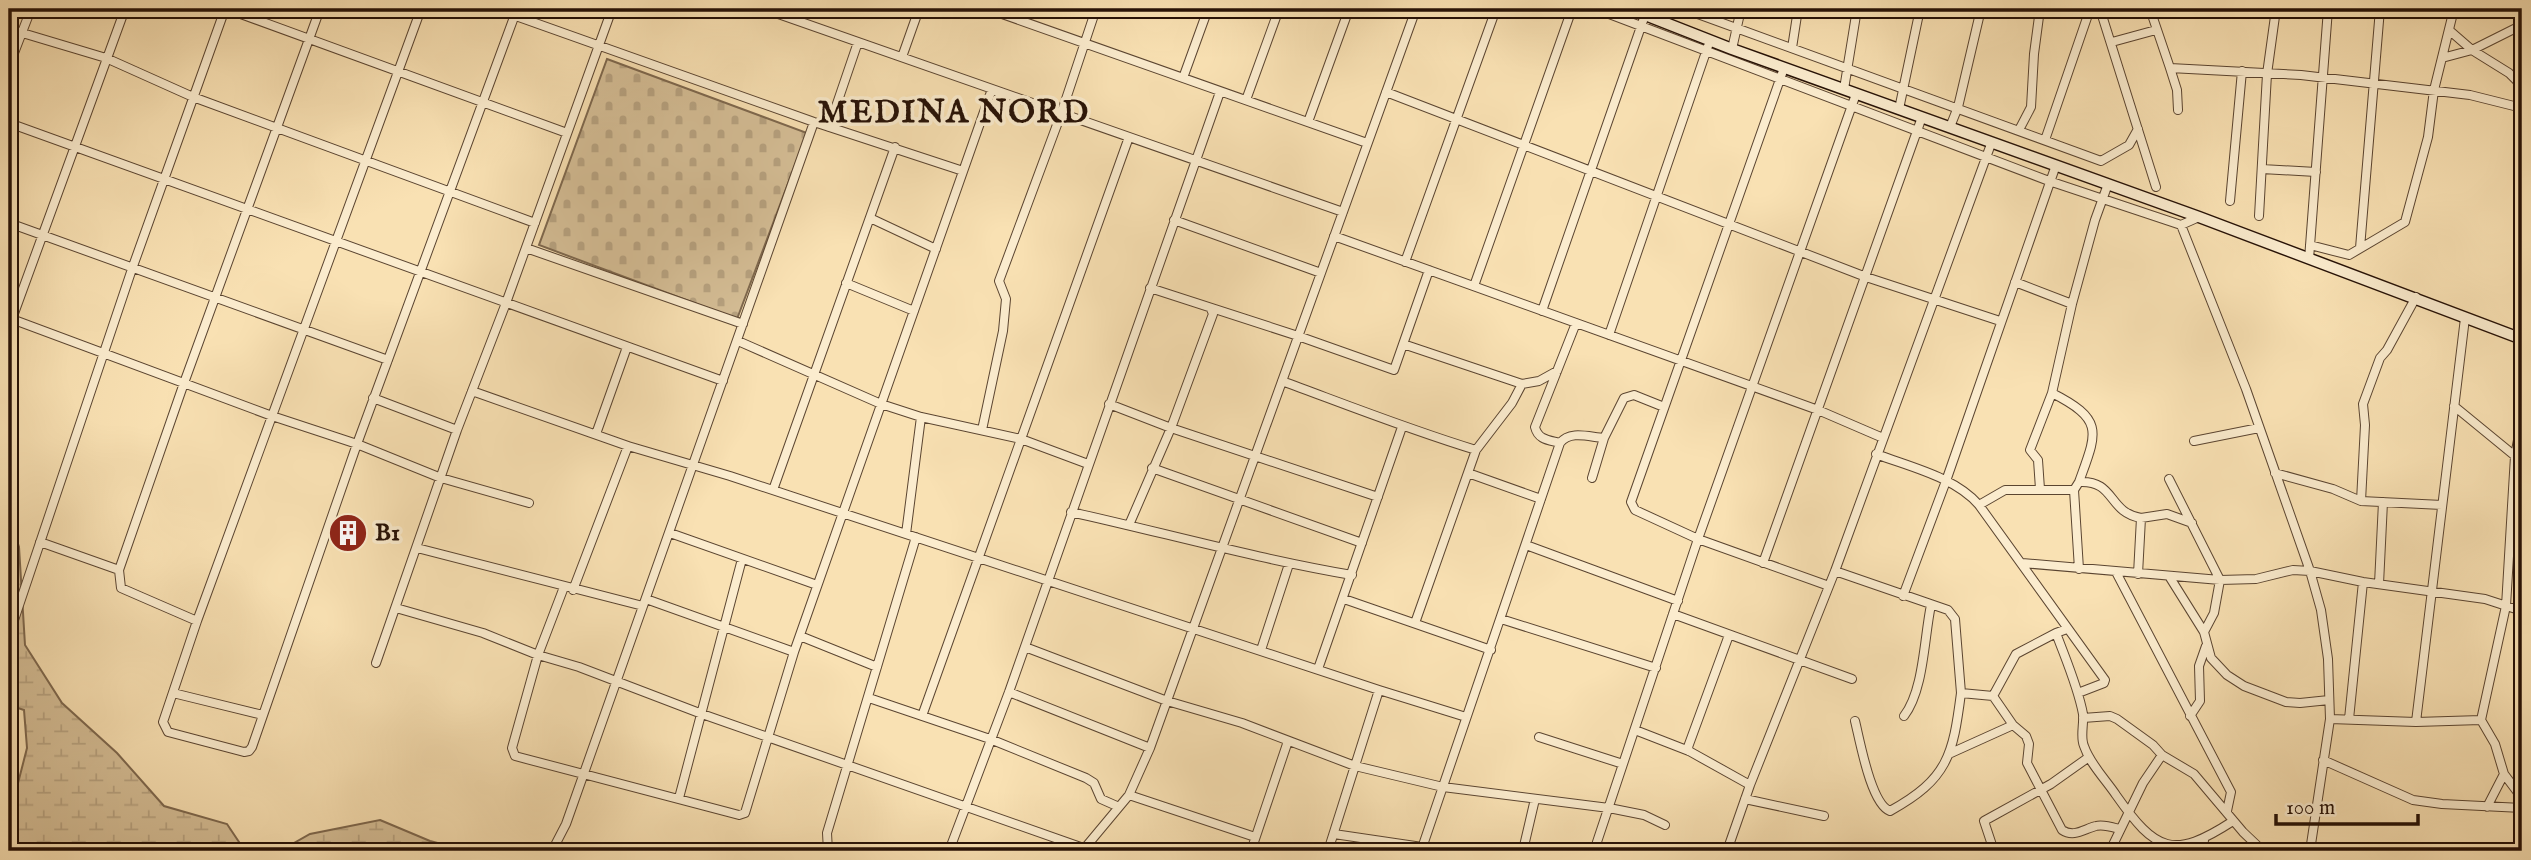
<svg xmlns="http://www.w3.org/2000/svg" width="2531" height="860" viewBox="0 0 2531 860" font-family="'IM FELL English',serif">
<style>
.wetland{fill:url(#wetland-marsh);stroke:#7e684e;stroke-width:2}
.cemetery{fill:url(#cemetery-stones);stroke:#7e684e;stroke-width:2}
.lines{fill:none;stroke-linecap:round;stroke-linejoin:round}
.street-casing{stroke:#5b4531;stroke-width:10}
.secondary-casing{stroke:#261106;stroke-width:13}
.street{stroke:#fbecce;stroke-width:8}
.secondary{stroke:#fbecce;stroke-width:10}
.labels{text-anchor:middle;dominant-baseline:central;stroke-width:7;stroke-linejoin:round;paint-order:stroke}
.poi-label{font-size:24px;font-weight:bold;fill:#261106;stroke:#fbecce;text-anchor:start}
.district-label{font-size:32px;font-weight:bold;letter-spacing:2px;fill:#261106;stroke:#fbecce}
</style>
<defs>
<pattern id="wetland-marsh" width="20" height="14" patternUnits="userSpaceOnUse" patternTransform="scale(1.75)"><rect width="20" height="14" fill="#d5be96"/><path d="M1 5h8M5 5V1M11 12h8M15 12V8" fill="none" stroke="#b7a280"/></pattern>
<pattern id="cemetery-stones" width="16" height="16" patternUnits="userSpaceOnUse" patternTransform="scale(1.75)"><rect width="16" height="16" fill="#d5be96"/><path d="M2 7V4a2 2 0 0 1 4 0v3zM10 15v-3a2 2 0 0 1 4 0v3z" fill="#b7a280"/></pattern>
</defs>
<rect width="100%" height="100%" fill="#f9e1b3"/>
<filter id="stains"><feTurbulence type="fractalNoise" baseFrequency=".00286" numOctaves="4"/><feColorMatrix values="0 0 0 0 .2 0 0 0 0 .09 0 0 0 0 .02 0 0 0 .5 -.17"/></filter>
<radialGradient id="worn" r=".72"><stop offset=".6" stop-color="#630" stop-opacity="0"/><stop offset="1" stop-color="#630" stop-opacity=".3"/></radialGradient>
<path class="wetland" d="M 9,516 L 19,547 L 25,645 L 62,703 L 117,753 L 164,806 L 227,824 L 245,851 L 9,851 L 9,797 L 17,787 L 27,748 L 24,710 L 9,705 Z
M 380,820 L 430,841 L 468,851 L 280,851 L 310,834 Z"/>
<path class="cemetery" d="M 607,59 L 807,133 L 737,319 L 539,245 Z"/>
<g class="lines">
<g class="street-casing">
<path id="street" d="M 227,9 L 567,133
M 421,9 L 197,621 L 163,722 L 168,732 L 244,752 L 249,751 L 252,747 L 357,444 L 517,9
M 496,9 L 814,122 L 963,171
M 764,9 L 1343,212
M 988,9 L 1367,143
M 1596,9 L 2049,181 L 2181,225
M 1684,9 L 2101,161 L 2129,145 L 2138,129
M 2100,9 L 2156,187
M 2150,9 L 2170,68
M 2215,9 L 2227,9
M 9,29 L 106,58 L 193,97 L 535,223
M 2449,30 L 2472,50 L 2509,73 L 2522,86
M 2112,42 L 2156,30
M 1792,48 L 1798,9
M 1732,49 L 1741,9
M 902,57 L 919,9
M 2442,58 L 2472,50 L 2522,25
M 9,66 L 31,9
M 1784,68 L 1631,502 L 1635,510 L 1698,539 L 1829,586
M 1183,78 L 1208,9
M 1844,89 L 1857,9
M 1386,92 L 1866,277 L 2000,321
M 1246,100 L 1279,9
M 1899,109 L 1920,9
M 2178,110 L 2177,90 L 2170,68 L 2301,75 L 2470,95 L 2522,108
M 1308,122 L 1349,9
M 9,123 L 723,381
M 829,127 L 858,42
M 1950,127 L 1958,107 L 1981,9
M 2019,130 L 2031,107 L 2034,54 L 2040,9
M 2045,140 L 2090,9
M 2262,169 L 2316,172
M 2230,201 L 2242,71
M 2259,216 L 2267,74 L 2276,9
M 2199,217 L 2181,225 L 2246,389 L 2310,571 L 2321,610 L 2328,659 L 2330,719 L 2310,851
M 870,218 L 936,249
M 1174,220 L 1321,273
M 9,223 L 388,360
M 1334,236 L 1818,410 L 1883,438
M 2310,245 L 2349,255 L 2405,222 L 2428,137 L 2434,90 L 2454,9
M 526,248 L 743,324
M 2360,248 L 2380,9
M 2309,259 L 2328,9
M 1405,262 L 1496,9
M 2015,282 L 2072,304 L 2052,393 L 2030,450 L 2038,460 L 2040,489
M 846,283 L 914,311
M 1474,286 L 1572,9
M 1150,288 L 1298,336 L 1394,370 L 1429,270
M 2416,297 L 2387,350 L 2380,358 L 2363,404 L 2365,425 L 2361,501 L 2442,505
M 2072,304 L 2095,220 L 2108,184
M 1542,311 L 1645,15
M 9,318 L 272,416 L 357,444 L 441,478 L 529,503
M 12,319 L 125,9
M 1609,335 L 1708,46
M 738,341 L 881,404 L 921,417 L 1021,439 L 1088,464
M 1403,344 L 1522,384 L 1539,381 L 1557,371
M 1282,381 C 1347,405 1410,430 1476,450
M 472,391 L 628,446 L 730,476 L 1379,690 L 1466,717
M 2052,393 C 2105,420 2097,432 2079,482
M 373,398 L 457,430
M 1109,404 L 1171,428 L 1378,497
M 2454,406 L 2515,456
M 2522,419 L 2515,456 L 2506,606 L 2481,720 L 2495,744 L 2504,774 L 2522,798
M 982,430 L 1003,331 L 1006,299 L 999,281 L 1061,114 L 1096,9
M 596,434 L 627,347
M 2194,441 L 2259,428
M 1560,443 C 1549,440 1538,440 1535,427 L 1576,323
M 1876,454 C 1910,467 1955,477 1979,505 L 2105,680 L 2104,683 L 2078,693
M 1152,468 L 1362,543
M 1468,473 L 1541,499
M 2275,473 L 2333,489 L 2361,501
M 1592,478 L 1604,438
M 2169,479 L 2220,580 L 2214,613 L 2204,632
M 773,490 L 895,147
M 2074,490 L 2079,569
M 1979,505 L 2005,490 L 2074,490 L 2079,482 C 2116,480 2107,512 2141,518
M 1071,512 C 1165,533 1258,559 1352,575
M 1129,525 L 1171,428 L 1213,314 L 1211,309
M 670,533 L 817,585
M 906,534 L 921,417
M 40,542 L 119,570
M 1526,545 L 1678,601
M 417,548 L 643,606
M 1763,563 L 1922,117
M 2022,563 L 2220,580 L 2256,579 L 2293,570 L 2310,571 L 2363,582 L 2485,599 L 2522,611
M 1835,571 L 1948,610 L 1955,619 L 1961,693 L 1993,696
M 2116,572 L 2231,792 L 2227,811
M 2138,574 L 2141,518 L 2167,514 L 2192,523
M 2169,576 L 2204,632 L 2211,658 L 2227,675 L 2244,686 L 2286,702 L 2300,703 L 2329,700
M 2379,584 L 2383,502
M 564,587 L 538,655 L 512,748 L 515,756 L 739,815 L 745,813 L 794,652 L 992,89
M 573,590 L 628,446
M 1903,596 L 1946,481 L 2056,165
M 646,599 L 794,652
M 1344,599 L 1491,650
M 396,608 L 483,633 L 538,655 L 579,667 L 702,714 L 1092,851
M 1673,614 L 1852,679
M 1501,619 L 1656,668
M 197,621 L 121,588 L 119,570 L 184,383 L 320,9
M 1415,623 L 1476,450 L 1512,403 L 1522,384
M 2067,629 L 2056,633 C 2066,660 2078,687 2083,714 C 2084,725 2080,737 2084,746 C 2090,764 2106,780 2116,795 C 2156,852 2173,860 2233,821
M 9,635 L 132,269 L 225,9
M 800,636 L 877,667
M 1025,647 L 1167,701 L 1242,723 L 1355,766 L 1443,787 L 1609,808 L 1644,815 L 1665,825
M 1261,650 L 1289,564
M 376,663 L 457,430 L 506,303 L 612,9
M 1318,669 L 1402,427
M 1009,692 L 1150,748
M 173,693 L 263,715
M 1993,696 L 2013,725 L 2026,736 L 2029,744 L 2027,763 L 2062,830 C 2074,838 2084,829 2096,826 C 2103,824 2112,827 2119,829
M 1993,696 L 2016,654 L 2056,633
M 869,698 L 990,739 L 1086,778 L 1094,783 L 1101,799 L 1119,807
M 922,716 L 1129,137
M 1904,716 C 1924,690 1924,638 1931,605
M 2190,716 L 2200,701 L 2199,666 L 2206,646
M 2083,718 L 2110,716 L 2117,719 L 2153,745 L 2162,755
M 2330,719 L 2416,722 L 2481,720
M 2349,719 L 2363,582
M 1855,721 C 1860,741 1871,804 1890,811 C 1948,779 1953,755 1961,693
M 2416,722 L 2465,318
M 1635,730 L 1689,751 L 1750,785
M 1539,737 L 1623,764
M 1689,751 L 1688,747 L 1729,635
M 1951,753 L 2013,725
M 2323,760 L 2413,800 L 2442,804 L 2522,808
M 1129,795 L 1255,837
M 679,798 L 742,559
M 1745,799 L 1824,816
M 2487,807 L 2504,774
M 1334,834 L 1422,847
M 1524,846 L 1535,799
M 1084,849 L 1129,795 L 1150,748 L 1416,9
M 552,851 L 566,824 L 814,122
M 828,851 L 827,833 L 916,537
M 949,851 L 1009,692 L 1220,92
M 1251,851 L 1288,741
M 1328,851 L 1379,690
M 1421,851 L 1560,443 C 1570,430 1589,437 1604,438 L 1624,398 L 1634,395 L 1664,407
M 1594,851 L 1698,539 L 1856,94
M 1727,851 L 1750,785 L 1835,571 L 1991,144
M 1994,851 L 1984,821 L 2051,784 L 2089,757
M 2110,851 L 2143,783 L 2162,755 L 2194,774 L 2243,832 L 2263,851
M 2203,851 L 2204,840"/>
</g>
<g class="secondary-casing">
<path id="secondary" d="M 1630,9 L 1732,49 L 2199,217 L 2522,339"/>
</g>
<use href="#street" class="street"/>
<use href="#secondary" class="secondary"/>
</g>
<defs>
<g id="building-disc" transform="scale(2.0125)"><circle r="9.5" fill="#8f2418" stroke="#fbecce"/><path d="M-4-6H4V6H1V3H-1V6H-4ZM-2.5-4.3h1.7v1.8h-1.7ZM.8-4.3h1.7v1.8H.8ZM-2.5-1h1.7V.8h-1.7ZM.8-1h1.7V.8H.8Z" fill="#fff"/></g>
</defs>
<g fill-rule="evenodd">
<use href="#building-disc" x="348" y="533"/>
</g>
<g class="labels">
<g class="poi-label">
<text x="375" y="533">B1</text>
</g>
<g class="district-label">
<text x="954" y="113">MEDINA NORD</text>
</g>
</g>
<rect width="2531" height="860" fill="none" stroke="#f9e1b3" stroke-width="35"/>
<rect x="10" y="10" width="2510" height="839" fill="none" stroke="#261106" stroke-width="3.5"/>
<rect x="18" y="18" width="2496" height="825" fill="none" stroke="#261106" stroke-width="2"/>
<path d="M2276 814v10h142v-10" fill="none" stroke="#261106" stroke-width="3.5"/>
<text x="2286" y="814" font-size="21" fill="#261106" stroke="#fbecce" stroke-width="5" paint-order="stroke">100 m</text>
<rect width="100%" height="100%" filter="url(#stains)"/>
<rect width="100%" height="100%" fill="url(#worn)"/>
</svg>
